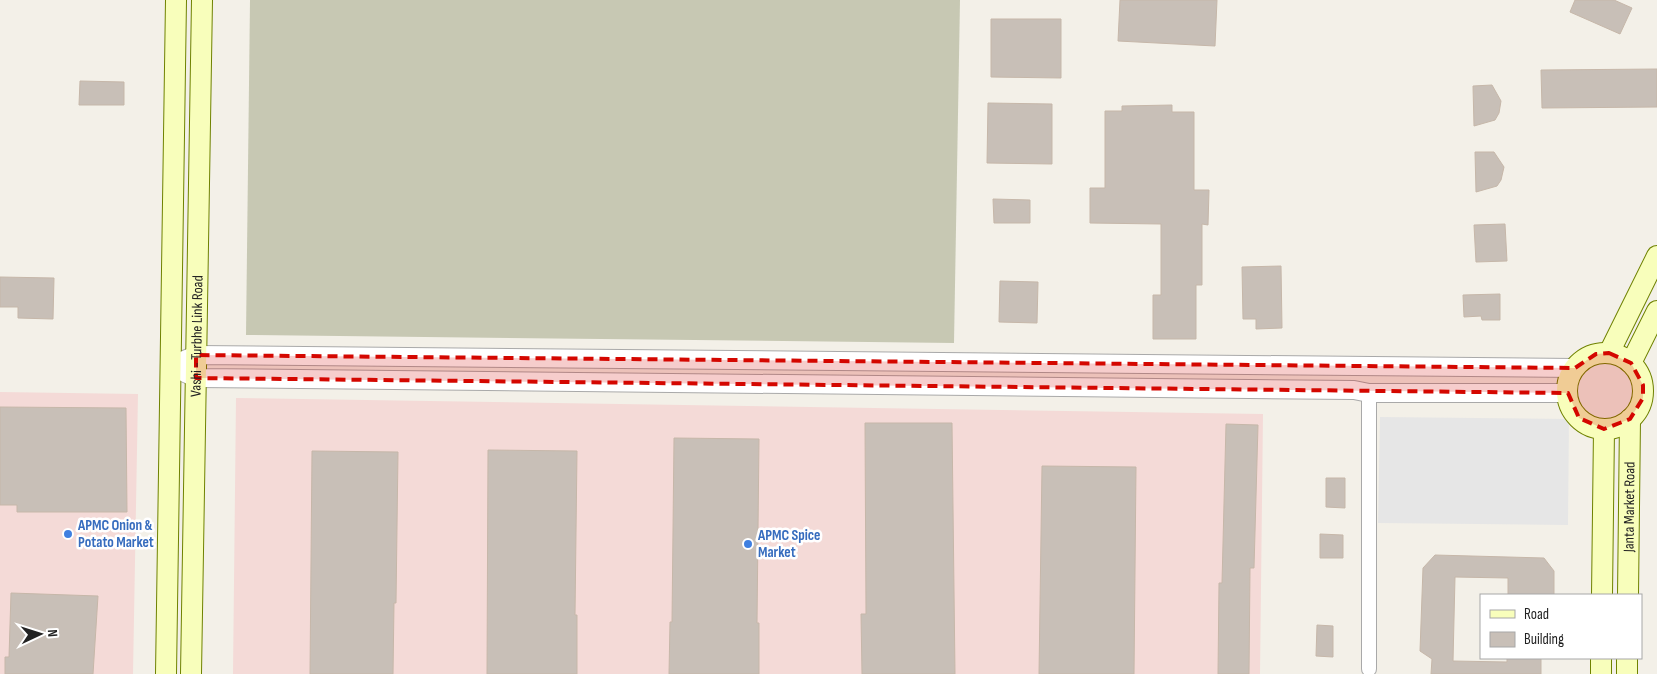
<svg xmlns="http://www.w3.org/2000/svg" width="1657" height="674" viewBox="0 0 1657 674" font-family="'Sofia Sans Condensed',sans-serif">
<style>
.commercial{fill:#f4dad7}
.construction{fill:#c7c8b3}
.parking{fill:#e6e6e6}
.building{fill:#c8bfb7;stroke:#c6b7a9}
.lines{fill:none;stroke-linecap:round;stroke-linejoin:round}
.minor-casing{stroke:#a9a9a9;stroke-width:16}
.tertiary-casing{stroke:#a9a9a9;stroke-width:20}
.secondary-casing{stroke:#6f8200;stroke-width:22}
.minor{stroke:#fff;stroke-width:14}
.tertiary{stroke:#fff;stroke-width:18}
.secondary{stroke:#f8febb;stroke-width:20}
.marked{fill:#d40700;fill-opacity:0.2;stroke:#d40700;stroke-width:4;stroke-dasharray:10 6;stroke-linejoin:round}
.shop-dot{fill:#3f7fe0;stroke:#fff;stroke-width:2}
.labels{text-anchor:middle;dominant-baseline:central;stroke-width:5;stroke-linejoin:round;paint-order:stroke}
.street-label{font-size:15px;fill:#222;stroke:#fff}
.shop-label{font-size:15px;font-weight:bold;fill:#366cbe;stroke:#fff;text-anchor:start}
</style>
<rect width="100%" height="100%" fill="#f3f0e8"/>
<path class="commercial" d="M 0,392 L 138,394 L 133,674 L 0,674 Z
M 236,398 L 1263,414 L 1260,674 L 233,674 Z"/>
<path class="construction" d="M 250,0 L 960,0 L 954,343 L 246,335 Z"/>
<path class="parking" d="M 1380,417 L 1569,419 L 1568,525 L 1378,523 Z"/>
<path class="building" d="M 1120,0 L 1217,0 L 1215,46 L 1118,41 Z
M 1575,0 L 1614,0 L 1632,8 L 1620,34 L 1570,12 Z
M 991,19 L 1061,19 L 1061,78 L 991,77 Z
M 1657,69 L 1657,107 L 1542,108 L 1541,70 Z
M 80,81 L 124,82 L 124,105 L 79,105 Z
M 1492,85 L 1501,101 L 1499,113 L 1495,120 L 1474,126 L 1473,86 Z
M 988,103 L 1052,104 L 1052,164 L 987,163 Z
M 1172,105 L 1172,112 L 1194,112 L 1194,190 L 1209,190 L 1208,225 L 1202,224 L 1202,285 L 1196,285 L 1196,339 L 1153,339 L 1153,295 L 1161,295 L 1161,224 L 1090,223 L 1090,188 L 1105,188 L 1105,111 L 1122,111 L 1122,106 Z
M 1475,152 L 1494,152 L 1504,167 L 1501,180 L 1497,186 L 1476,192 Z
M 993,199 L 1030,200 L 1030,223 L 994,223 Z
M 1505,224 L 1507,261 L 1476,262 L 1474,225 Z
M 1281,266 L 1282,328 L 1256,329 L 1256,319 L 1243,319 L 1242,267 Z
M 0,277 L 54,278 L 53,319 L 18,318 L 18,307 L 0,307 Z
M 1000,281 L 1038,282 L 1037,323 L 999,322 Z
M 1500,294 L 1500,320 L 1482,320 L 1481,316 L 1464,317 L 1463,295 Z
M 0,407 L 126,408 L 127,512 L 17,512 L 17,505 L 0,505 Z
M 865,423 L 952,423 L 955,674 L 862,674 L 861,614 L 866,614 Z
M 1226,424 L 1258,425 L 1254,568 L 1250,568 L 1249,674 L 1218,674 L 1219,583 L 1222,583 Z
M 674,438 L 759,439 L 757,623 L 759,623 L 759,674 L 669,674 L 670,622 L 672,622 Z
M 488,450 L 577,451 L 575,615 L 577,615 L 577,674 L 487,674 Z
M 312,451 L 398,452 L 396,603 L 394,603 L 393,674 L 310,674 Z
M 1042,466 L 1136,467 L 1134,674 L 1039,674 Z
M 1326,478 L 1345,478 L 1345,508 L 1326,507 Z
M 1320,534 L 1343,535 L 1343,558 L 1320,558 Z
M 1435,555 L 1544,558 L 1554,571 L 1554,595 L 1508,595 L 1508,578 L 1455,577 L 1453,661 L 1507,662 L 1507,658 L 1541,658 L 1541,674 L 1431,674 L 1432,659 L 1420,651 L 1423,568 Z
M 11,593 L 98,596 L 93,674 L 5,674 L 5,657 L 9,657 Z
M 1317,625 L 1333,626 L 1333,657 L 1316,656 Z"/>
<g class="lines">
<g class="minor-casing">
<path id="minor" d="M 1369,669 L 1369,393"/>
</g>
<g class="tertiary-casing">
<path id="tertiary" d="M 170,366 L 196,355 L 1575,368
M 185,373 L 196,378 L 1354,390 L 1369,393 L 1568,393"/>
</g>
<g class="secondary-casing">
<g id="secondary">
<path d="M 1609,353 L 1657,256"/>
<circle cx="1605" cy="391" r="38"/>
<path d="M 1631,363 L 1657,311"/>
<path d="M 1602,595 L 1604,429"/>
<path id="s1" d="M 1628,595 L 1630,419"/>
<path d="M 166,674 L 176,0"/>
<path id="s2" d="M 191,674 L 202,0"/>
<path d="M 1601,674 L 1601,658"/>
<path d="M 1627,674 L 1627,658"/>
</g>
</g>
<use href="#minor" class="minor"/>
<use href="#tertiary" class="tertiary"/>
<use href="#secondary" class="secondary"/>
</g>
<path class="marked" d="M 1609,353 L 1631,363 L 1643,385 L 1643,398 L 1630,419 L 1604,429 L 1579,418 L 1568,393 L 196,378 L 196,355 L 1575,368 L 1596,354 Z"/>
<g class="shop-dot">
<circle cx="68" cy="534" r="5"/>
<circle cx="748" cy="544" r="5"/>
</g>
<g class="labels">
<g class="street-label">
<text stroke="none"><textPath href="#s2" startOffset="338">Vashi - Turbhe Link Road</textPath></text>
<text stroke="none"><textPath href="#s1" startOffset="88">Janta Market Road</textPath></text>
</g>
<g class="shop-label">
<text x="78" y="525">APMC Onion &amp;<tspan x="78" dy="17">Potato Market</tspan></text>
<text x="758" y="535">APMC Spice<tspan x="758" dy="17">Market</tspan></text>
</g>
</g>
<rect x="1480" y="594" width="162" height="65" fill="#ffffff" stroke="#a7a7a7"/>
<rect x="1490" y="610" width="25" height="8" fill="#f8febb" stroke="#a7a7a7"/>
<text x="1524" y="619" font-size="15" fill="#222222">Road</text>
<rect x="1490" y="632" width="25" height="15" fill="#c8bfb7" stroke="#a7a7a7"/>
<text x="1524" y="644" font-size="15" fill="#222222">Building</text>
<g transform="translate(40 634) rotate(86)" stroke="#ffffff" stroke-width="4" paint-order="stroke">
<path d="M0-4L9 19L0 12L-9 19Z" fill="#222222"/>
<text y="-8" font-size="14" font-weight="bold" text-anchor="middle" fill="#222222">N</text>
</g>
</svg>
